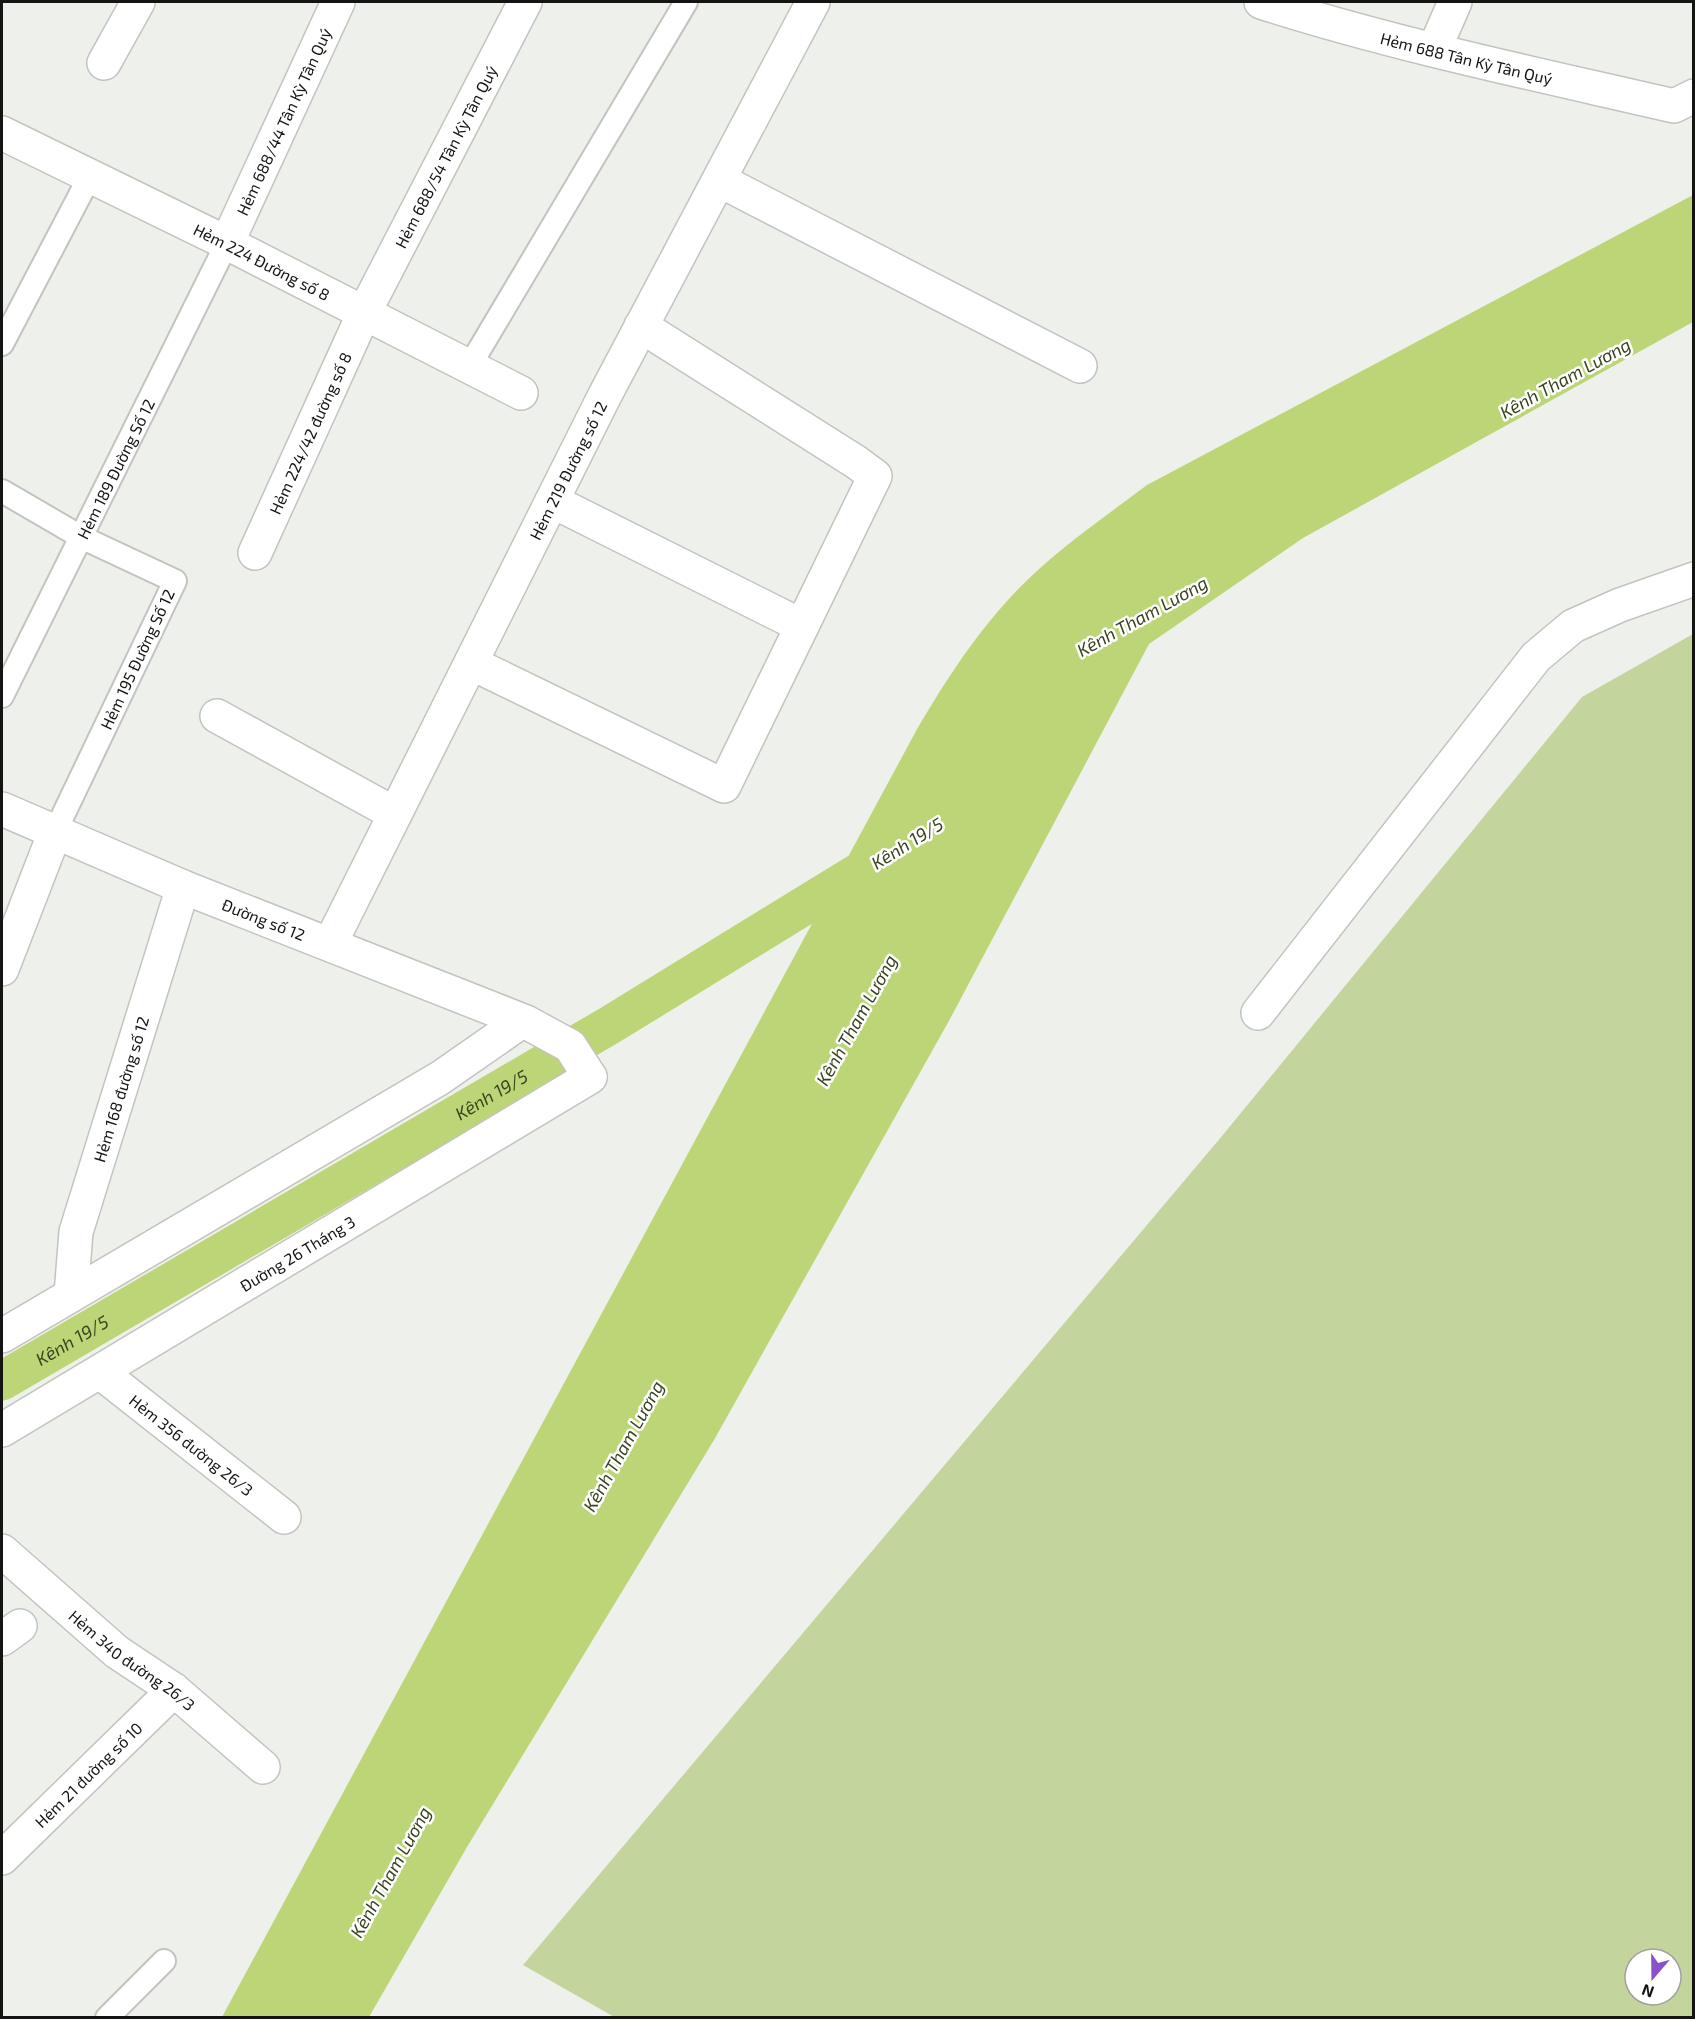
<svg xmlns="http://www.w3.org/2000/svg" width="1695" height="2019" viewBox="0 0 1695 2019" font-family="'Exo 2',sans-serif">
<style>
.green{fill:#c3d49c;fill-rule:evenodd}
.water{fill:#bcd677}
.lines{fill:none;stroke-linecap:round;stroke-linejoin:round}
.canal{stroke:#bcd677;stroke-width:39}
.lane-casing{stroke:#c3c4bf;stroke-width:26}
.street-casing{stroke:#c3c4bf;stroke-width:36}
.secondary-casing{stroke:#c3c4bf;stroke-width:36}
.lane{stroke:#fff;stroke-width:22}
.street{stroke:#fff;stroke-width:33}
.secondary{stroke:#fff;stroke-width:33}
.labels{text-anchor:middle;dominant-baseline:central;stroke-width:5;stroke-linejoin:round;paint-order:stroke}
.street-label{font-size:16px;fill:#141413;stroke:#fff}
.water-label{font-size:18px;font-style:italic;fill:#39441d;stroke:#fff}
</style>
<rect width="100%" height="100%" fill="#eef0eb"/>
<path class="green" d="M 1693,634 L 1693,2017 L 616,2018 L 523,1965 L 1222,1136 L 1582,697 ZM 1635,1959 L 1671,1959 L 1671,1995 L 1635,1995 Z"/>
<path class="water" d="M 1693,195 L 1693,322 L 1303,538 L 1149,644 L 950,1019 L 714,1440 L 467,1847 L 369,2017 L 222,2017 L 916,731 C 950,673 987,616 1038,570 C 1072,539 1110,513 1147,485 Z"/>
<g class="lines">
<path class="canal" id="s1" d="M 2,1381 L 610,1025 L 877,861"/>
<g class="lane-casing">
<g id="lane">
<path d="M 2,344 L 90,176"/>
<path d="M 469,367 L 686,2"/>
<path d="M 2,491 L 81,537 L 175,581 L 55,832"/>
<path id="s2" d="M 2,696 L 227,243"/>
<path d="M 107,2018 L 164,1961"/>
</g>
</g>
<g class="street-casing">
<g id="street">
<path id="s3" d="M 1261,2 C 1396,45 1536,74 1674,106 L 1694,96"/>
<path d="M 1434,50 L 1455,2"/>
<path d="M 104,63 L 138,2"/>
<path id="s4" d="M 2,133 L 227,243 L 521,393"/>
<path d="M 719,180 L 1080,366"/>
<path id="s5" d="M 227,243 L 338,2"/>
<path d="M 641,326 L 856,462 L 875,476 L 802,626"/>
<path id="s6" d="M 255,553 L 364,313 L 525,2"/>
<path d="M 471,663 L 724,786 L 802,626 L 552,501"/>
<path d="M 217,716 L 395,814"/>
<path id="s7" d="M 2,809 L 183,887 L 526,1022 L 570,1046 L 590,1077"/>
<path id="s8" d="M 330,944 L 605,395 L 813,2"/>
<path d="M 2,969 L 55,832"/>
<path d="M 1258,1013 L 1536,657 L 1573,626 L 1620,605 L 1694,579"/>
<path id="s9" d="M 71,1295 L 76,1232 L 183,887"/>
<path id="s10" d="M 100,1372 L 284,1517"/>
<path id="s11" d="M 2,1551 L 117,1652 L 174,1690 L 263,1767"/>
<path d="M 2,1639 L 20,1626"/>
<path id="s12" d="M 2,1858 L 174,1690"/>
</g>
</g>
<g class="secondary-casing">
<g id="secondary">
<path d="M 2,1336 L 440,1078 L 522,1021"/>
<path id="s13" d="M 2,1430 L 590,1077"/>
</g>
</g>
<use href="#lane" class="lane"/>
<use href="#street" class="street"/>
<use href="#secondary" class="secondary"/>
</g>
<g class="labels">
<g class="street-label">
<text stroke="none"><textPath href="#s3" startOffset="213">Hẻm 688 Tân Kỳ Tân Quý</textPath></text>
<text stroke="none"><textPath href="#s5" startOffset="134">Hẻm 688/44 Tân Kỳ Tân Quý</textPath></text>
<text stroke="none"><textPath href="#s6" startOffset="440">Hẻm 688/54 Tân Kỳ Tân Quý</textPath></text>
<text stroke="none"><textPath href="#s4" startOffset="290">Hẻm 224 Đường số 8</textPath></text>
<text stroke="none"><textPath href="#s6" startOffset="132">Hẻm 224/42 đường số 8</textPath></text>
<text stroke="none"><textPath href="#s2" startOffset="254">Hẻm 189 Đường Số 12</textPath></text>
<text stroke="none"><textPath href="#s8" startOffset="530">Hẻm 219 Đường số 12</textPath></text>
<text transform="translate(137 659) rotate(-65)">Hẻm 195 Đường Số 12</text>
<text stroke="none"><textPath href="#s7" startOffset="284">Đường số 12</textPath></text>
<text stroke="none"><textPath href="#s9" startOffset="213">Hẻm 168 đường số 12</textPath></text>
<text stroke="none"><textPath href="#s13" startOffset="344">Đường 26 Tháng 3</textPath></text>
<text stroke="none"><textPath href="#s10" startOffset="117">Hẻm 356 đường 26/3</textPath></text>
<text stroke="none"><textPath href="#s11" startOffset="170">Hẻm 340 đường 26/3</textPath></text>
<text stroke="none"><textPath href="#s12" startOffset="120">Hẻm 21 đường số 10</textPath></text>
</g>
<g class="water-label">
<text transform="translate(1565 378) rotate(-29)">Kênh Tham Lương</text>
<text transform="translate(1142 616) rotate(-29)">Kênh Tham Lương</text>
<text transform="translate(907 843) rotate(-32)">Kênh 19/5</text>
<text transform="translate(856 1020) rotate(-61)">Kênh Tham Lương</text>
<text stroke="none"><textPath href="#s1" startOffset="567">Kênh 19/5</textPath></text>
<text stroke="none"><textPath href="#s1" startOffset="81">Kênh 19/5</textPath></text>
<text transform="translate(623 1446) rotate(-61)">Kênh Tham Lương</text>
<text transform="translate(390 1872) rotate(-61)">Kênh Tham Lương</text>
</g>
</g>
<rect width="1695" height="2019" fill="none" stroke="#141413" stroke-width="6"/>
<g transform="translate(1653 1977) rotate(200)"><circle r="28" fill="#ffffff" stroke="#a1a1a1" stroke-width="1.5"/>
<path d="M0-4.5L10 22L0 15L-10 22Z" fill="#8852c9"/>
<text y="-9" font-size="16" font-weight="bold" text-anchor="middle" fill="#141413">N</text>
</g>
</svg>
